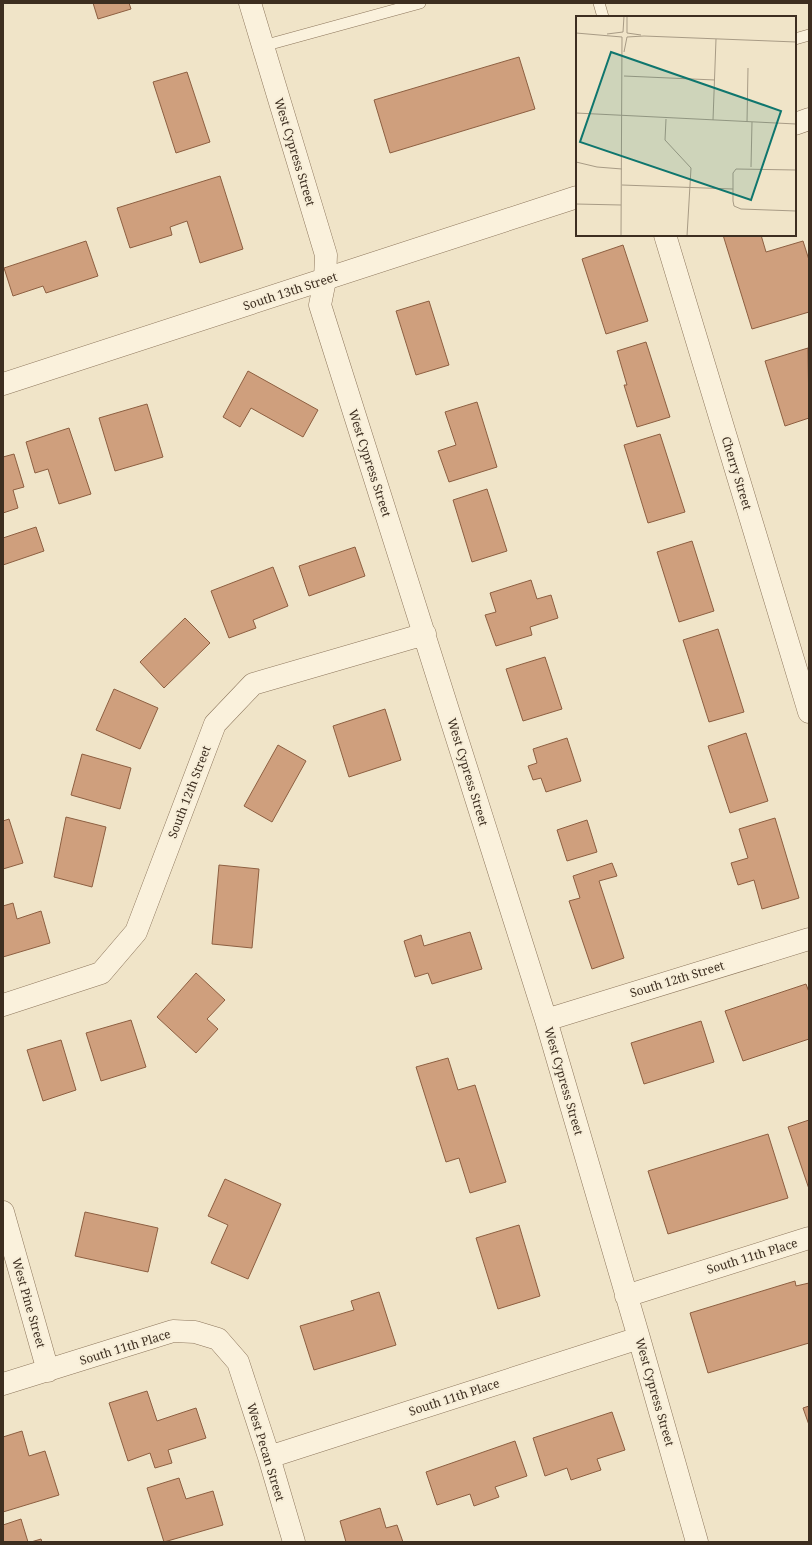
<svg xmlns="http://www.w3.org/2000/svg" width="812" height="1545" viewBox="0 0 812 1545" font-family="'Noto Serif',serif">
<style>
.building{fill:#cf9f7d;stroke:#8d5f41}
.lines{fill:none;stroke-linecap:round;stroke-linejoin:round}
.service-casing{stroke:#8d765c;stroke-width:12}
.minor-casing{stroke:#8d765c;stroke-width:23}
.tertiary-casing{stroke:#8d765c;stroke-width:23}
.service{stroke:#faf1dc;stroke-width:11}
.minor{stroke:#faf1dc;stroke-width:22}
.tertiary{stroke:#faf1dc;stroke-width:22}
.labels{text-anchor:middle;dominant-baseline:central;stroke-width:4;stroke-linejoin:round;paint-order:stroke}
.street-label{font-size:12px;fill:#3d2e20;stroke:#f7eed8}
.inset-road{fill:none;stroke:#a89b85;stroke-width:1}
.view{fill:#0f766e;fill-opacity:0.15;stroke:#0f766e;stroke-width:2}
.inset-edge{fill:none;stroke:#3d2e20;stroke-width:2}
</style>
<rect width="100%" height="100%" fill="#f0e4c8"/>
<path class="building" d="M 93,3 L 129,3 L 131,9 L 98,19 Z
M 519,57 L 535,109 L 390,153 L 374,100 Z
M 187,72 L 210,142 L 176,153 L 153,82 Z
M 220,176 L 243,249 L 200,263 L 187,221 L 170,227 L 172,235 L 130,248 L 117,208 Z
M 723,235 L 761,235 L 766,252 L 803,241 L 809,260 L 809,312 L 752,329 Z
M 86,241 L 98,276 L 46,293 L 43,286 L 13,296 L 4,268 Z
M 623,245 L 648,321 L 606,334 L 582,259 Z
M 429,301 L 449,365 L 416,375 L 396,311 Z
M 646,342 L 670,417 L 637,427 L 624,385 L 627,385 L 617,351 Z
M 808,348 L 809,418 L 785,426 L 765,361 Z
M 248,371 L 318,410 L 303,437 L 251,408 L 240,427 L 223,417 Z
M 477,402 L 497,467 L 449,482 L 438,451 L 456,445 L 445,412 Z
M 147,404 L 163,457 L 115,471 L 99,418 Z
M 69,428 L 91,494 L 59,504 L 48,469 L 35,473 L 26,442 Z
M 660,434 L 685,512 L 648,523 L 624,445 Z
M 14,454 L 24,487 L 13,490 L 18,508 L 3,513 L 3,457 Z
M 487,489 L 507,551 L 472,562 L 453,500 Z
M 36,527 L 44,551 L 3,565 L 3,538 Z
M 692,541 L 714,611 L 679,622 L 657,552 Z
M 355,547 L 365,576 L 309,596 L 299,566 Z
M 273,567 L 288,606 L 253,620 L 256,628 L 229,638 L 211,591 Z
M 531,580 L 537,599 L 551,595 L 558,618 L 530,627 L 532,635 L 496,646 L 485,615 L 496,612 L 490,593 Z
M 185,618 L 210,643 L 164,688 L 140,662 Z
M 718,629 L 744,712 L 709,722 L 683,640 Z
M 545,657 L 562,709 L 523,721 L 506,669 Z
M 114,689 L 158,708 L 140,749 L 96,730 Z
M 385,709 L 401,760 L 349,777 L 333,726 Z
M 746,733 L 768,801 L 730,813 L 708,746 Z
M 567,738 L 581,781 L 546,792 L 541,778 L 533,780 L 528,766 L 537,763 L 533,749 Z
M 278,745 L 306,761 L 272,822 L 244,806 Z
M 82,754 L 131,768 L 120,809 L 71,795 Z
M 66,817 L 106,827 L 92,887 L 54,877 Z
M 775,818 L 799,898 L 762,909 L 754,880 L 738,885 L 731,863 L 748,858 L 739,829 Z
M 9,819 L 23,863 L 3,869 L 3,821 Z
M 587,820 L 597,852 L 567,861 L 557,830 Z
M 612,863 L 617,876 L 599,881 L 624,958 L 592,969 L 569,901 L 580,898 L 573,876 Z
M 219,865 L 259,869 L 252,948 L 212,944 Z
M 13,903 L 17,919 L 41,911 L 50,943 L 3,957 L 3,906 Z
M 470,932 L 482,969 L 432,984 L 428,973 L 415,977 L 404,941 L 421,935 L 424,946 Z
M 196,973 L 225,1000 L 207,1019 L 218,1029 L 196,1053 L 157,1017 Z
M 806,984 L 809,992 L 809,1039 L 743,1061 L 725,1011 Z
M 131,1020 L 146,1067 L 101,1081 L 86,1033 Z
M 701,1021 L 714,1062 L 644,1084 L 631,1043 Z
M 61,1040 L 76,1090 L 43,1101 L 27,1050 Z
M 448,1058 L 458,1090 L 475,1085 L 506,1182 L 470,1193 L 459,1158 L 446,1162 L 416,1067 Z
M 809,1120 L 809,1189 L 788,1127 Z
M 768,1134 L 788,1198 L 668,1234 L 648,1171 Z
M 225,1179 L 281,1204 L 248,1279 L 211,1263 L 228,1225 L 208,1216 Z
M 85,1212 L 158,1228 L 148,1272 L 75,1256 Z
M 519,1225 L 540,1296 L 498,1309 L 476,1238 Z
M 795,1281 L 796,1286 L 809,1283 L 809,1343 L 708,1373 L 690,1313 Z
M 379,1292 L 396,1345 L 314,1370 L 300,1326 L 354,1310 L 351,1301 Z
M 147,1391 L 157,1421 L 196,1408 L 206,1438 L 168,1450 L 172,1463 L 155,1468 L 150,1453 L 128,1461 L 109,1403 Z
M 809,1406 L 809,1425 L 803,1408 Z
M 612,1412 L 625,1450 L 597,1459 L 601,1470 L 571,1480 L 567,1468 L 545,1476 L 533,1438 Z
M 22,1431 L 29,1456 L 45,1451 L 59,1495 L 3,1512 L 3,1437 Z
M 515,1441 L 527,1476 L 495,1487 L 499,1497 L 474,1506 L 470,1494 L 437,1505 L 426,1472 Z
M 179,1478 L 186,1499 L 213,1491 L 223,1525 L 164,1542 L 147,1488 Z
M 380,1508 L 386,1528 L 397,1525 L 403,1542 L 346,1542 L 340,1521 Z
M 21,1519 L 28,1542 L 3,1542 L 3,1525 Z
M 41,1539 L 42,1542 L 31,1542 Z"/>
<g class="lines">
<g class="service-casing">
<path id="service" d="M 599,3 L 603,17
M 795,39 L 809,35
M 263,46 L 420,3"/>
</g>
<g class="minor-casing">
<path id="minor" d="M 250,3 L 326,255 L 325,280 L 320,305 L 546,1020 L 639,1338 L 697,1542
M 665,235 L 809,712
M 3,1005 L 101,973 L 136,932 L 215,724 L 253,684 L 425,634
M 546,1020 L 809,939
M 3,1212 L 48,1371
M 626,1296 L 809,1238
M 3,1384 L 173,1331 L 195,1332 L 218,1339 L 238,1362 L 269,1457 L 294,1542
M 269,1457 L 639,1338"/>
</g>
<g class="tertiary-casing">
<path id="tertiary" d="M 795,124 L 809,119
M 3,384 L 577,197"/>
</g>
<use href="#service" class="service"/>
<use href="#minor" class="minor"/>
<use href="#tertiary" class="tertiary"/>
</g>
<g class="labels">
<g class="street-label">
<text transform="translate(295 152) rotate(73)">West Cypress Street</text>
<text transform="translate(290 291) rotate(-18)">South 13th Street</text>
<text transform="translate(370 463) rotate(72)">West Cypress Street</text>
<text transform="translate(737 473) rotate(73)">Cherry Street</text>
<text transform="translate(468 772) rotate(73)">West Cypress Street</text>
<text transform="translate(189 792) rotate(-69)">South 12th Street</text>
<text transform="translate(677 979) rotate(-17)">South 12th Street</text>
<text transform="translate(564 1081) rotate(74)">West Cypress Street</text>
<text transform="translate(752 1256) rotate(-17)">South 11th Place</text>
<text transform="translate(29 1303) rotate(74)">West Pine Street</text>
<text transform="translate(125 1347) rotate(-17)">South 11th Place</text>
<text transform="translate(655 1392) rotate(74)">West Cypress Street</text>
<text transform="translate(454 1397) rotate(-18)">South 11th Place</text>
<text transform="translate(266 1452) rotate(73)">West Pecan Street</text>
</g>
</g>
<g transform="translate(576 16)">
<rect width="220" height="220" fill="#f0e4c8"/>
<path class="inset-road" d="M 51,0 L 51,17 L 65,19M 0,17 L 46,21 L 45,220M 31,18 L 47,16 L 48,0M 48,36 L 51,21 L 68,20 L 220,26M 48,60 L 139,64M 0,97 L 220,108M 90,103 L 89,124 L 115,152 L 111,220M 137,104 L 140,23M 171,106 L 172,52M 0,146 L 21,151 L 46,153M 175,151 L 176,106M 220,154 L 160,153 L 157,157 L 157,185 L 158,190 L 165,193 L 220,195M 46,169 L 157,173M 0,188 L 45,189"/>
<path class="view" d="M 35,36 L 205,95 L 175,184 L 4,126 Z"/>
<rect width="220" height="220" class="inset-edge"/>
</g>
<rect width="812" height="1545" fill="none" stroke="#3d2e20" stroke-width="8"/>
</svg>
